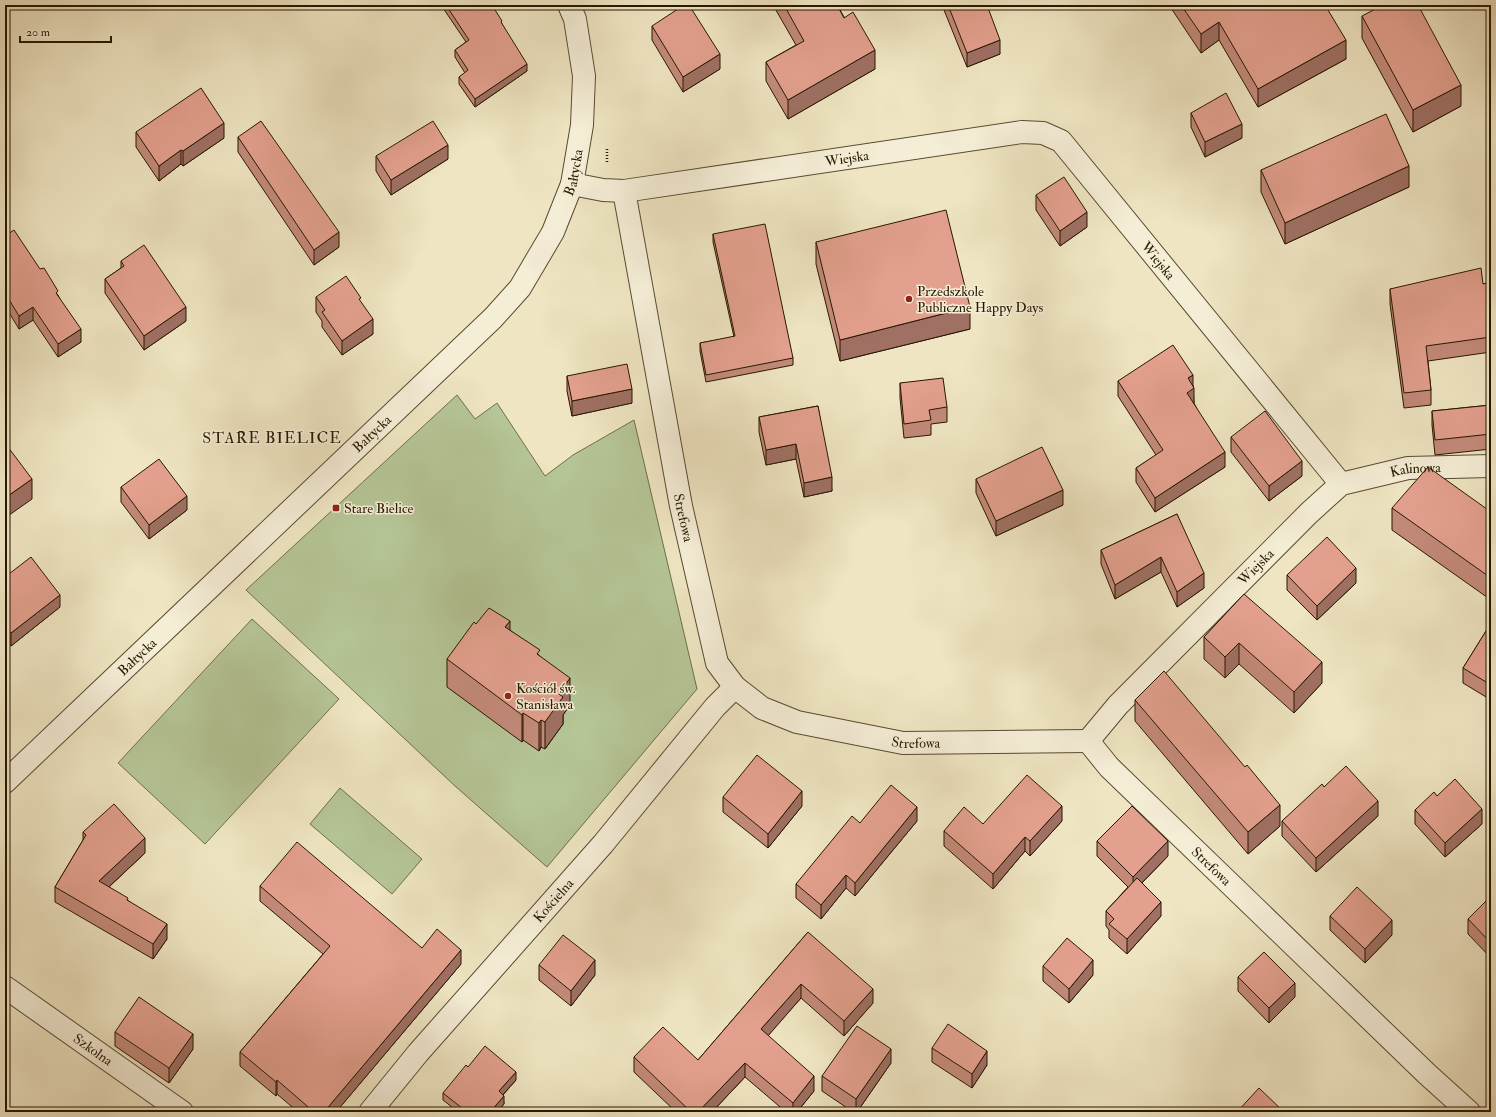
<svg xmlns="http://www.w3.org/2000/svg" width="1496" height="1117" viewBox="0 0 1496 1117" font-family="'IM FELL Double Pica',serif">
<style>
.green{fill:#b5c596;stroke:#6e6e4b}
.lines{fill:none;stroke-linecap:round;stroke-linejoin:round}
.minor-casing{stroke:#594a30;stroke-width:24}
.path{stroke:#271700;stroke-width:2.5;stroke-dasharray:1 2;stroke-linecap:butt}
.minor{stroke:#f5eed7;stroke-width:22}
.wall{fill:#c38a7a;stroke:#271700}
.shaded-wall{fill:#9f7063;stroke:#271700}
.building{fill:#e3a08e;stroke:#271700}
.poi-dot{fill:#8f2418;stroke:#f5eed7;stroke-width:1.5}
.labels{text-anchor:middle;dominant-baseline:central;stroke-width:3;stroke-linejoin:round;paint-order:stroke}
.street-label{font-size:14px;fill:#271700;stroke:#f5eed7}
.poi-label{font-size:14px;fill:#271700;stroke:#f5eed7;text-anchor:start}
.quarter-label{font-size:16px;letter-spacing:1px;fill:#271700;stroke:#f5eed7}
</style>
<rect width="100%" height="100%" fill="#efe5c2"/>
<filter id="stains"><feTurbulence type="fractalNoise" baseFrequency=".005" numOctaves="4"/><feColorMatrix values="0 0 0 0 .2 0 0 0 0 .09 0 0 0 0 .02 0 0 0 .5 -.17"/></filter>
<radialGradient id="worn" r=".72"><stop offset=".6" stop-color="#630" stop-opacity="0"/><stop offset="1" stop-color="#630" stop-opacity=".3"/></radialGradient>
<path class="green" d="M 457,395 L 475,419 L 497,403 L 545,476 L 573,455 L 634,420 L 697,689 L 547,867 L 455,786 L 246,590 Z
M 252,619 L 339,699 L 205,844 L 118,763 Z
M 340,788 L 422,859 L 392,894 L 310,824 Z"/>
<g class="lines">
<g class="minor-casing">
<g id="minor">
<path id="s1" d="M 572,184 L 603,190 L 624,191 L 1022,132 L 1043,133 L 1061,141 L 1341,484"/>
<path id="s2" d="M 624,191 L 681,506 L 717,663 L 735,687 L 762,708 L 797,722 L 903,743 L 1088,741"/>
<path id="s3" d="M 1088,741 L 1109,767 L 1427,1074 L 1469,1112"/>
<path id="s4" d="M 1088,741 L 1118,705 L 1309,513 L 1341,484 L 1408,468 L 1491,466"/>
<path id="s5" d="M 5,782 L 493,318 L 520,288 L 553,232 L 572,184 L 582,125 L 584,76 L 575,19 L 569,5"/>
<path id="s6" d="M 5,987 L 182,1112"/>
<path id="s7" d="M 370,1112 L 418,1053 L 603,844 L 715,707 L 735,687"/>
</g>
</g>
<path class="path" d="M 607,149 L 607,164"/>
<use href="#minor" class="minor"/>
</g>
<path class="wall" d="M 441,5 L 492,5 L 527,71 L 475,107 L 459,84 L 459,77 L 465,73 L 455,57 L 455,50 L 466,42 Z
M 773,5 L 837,5 L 875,69 L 788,119 L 766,81 L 766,62 L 796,45 Z
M 942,5 L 987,5 L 1000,54 L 967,67 Z
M 1169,5 L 1325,5 L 1346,59 L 1258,107 L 1219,40 L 1201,53 Z
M 1362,16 L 1461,106 L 1413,132 L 1362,38 Z
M 652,26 L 720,69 L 683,92 L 652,40 Z
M 1191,113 L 1242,138 L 1205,157 L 1191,127 Z
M 136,132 L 224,138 L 183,166 L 181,164 L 159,181 L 136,147 Z
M 238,137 L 339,247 L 314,265 L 238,152 Z
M 376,156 L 448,159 L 391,195 L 376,171 Z
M 1261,170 L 1409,187 L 1285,244 L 1261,192 Z
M 1036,195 L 1087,227 L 1060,246 L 1036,210 Z
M 713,234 L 793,358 L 793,365 L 706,382 L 700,351 L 700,343 L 734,337 L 713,242 Z
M 5,236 L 58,295 L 81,342 L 58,357 L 33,320 L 19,329 L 5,306 Z
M 816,242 L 970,329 L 840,361 L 816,264 Z
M 121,261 L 186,321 L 144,350 L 105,293 L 105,279 L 121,268 Z
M 1491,282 L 1491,352 L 1428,361 L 1431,390 L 1431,405 L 1404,408 L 1390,304 L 1390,289 L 1483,284 Z
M 316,297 L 361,302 L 373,334 L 342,355 L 322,327 L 322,321 L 316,312 Z
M 567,376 L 632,403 L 572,416 L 567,391 Z
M 1118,381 L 1193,385 L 1194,403 L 1225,467 L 1155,512 L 1136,482 L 1136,468 L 1156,455 L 1118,396 Z
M 900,383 L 947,407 L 947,422 L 931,424 L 931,435 L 904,438 L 900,398 Z
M 1491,405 L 1491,449 L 1435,455 L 1432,425 L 1432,411 Z
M 818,406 L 832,491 L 804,497 L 796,459 L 766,465 L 759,432 L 759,417 Z
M 1231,437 L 1302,476 L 1269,501 L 1231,452 Z
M 976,479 L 1063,505 L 996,536 L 976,493 Z
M 121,487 L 187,510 L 149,539 L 121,502 Z
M 1392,508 L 1491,512 L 1491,600 L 1392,530 Z
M 1177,514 L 1204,588 L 1177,607 L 1161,572 L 1115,599 L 1101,564 L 1101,550 Z
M 1287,575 L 1356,583 L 1317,620 L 1287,590 Z
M 5,577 L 60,607 L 11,646 L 5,638 Z
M 1244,594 L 1322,683 L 1294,713 L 1239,664 L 1225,678 L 1204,659 L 1204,637 Z
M 1491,623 L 1491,700 L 1463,683 L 1463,668 Z
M 510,630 L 540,656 L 570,705 L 563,715 L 563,724 L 545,749 L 541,747 L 539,751 L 523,740 L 522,742 L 447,687 L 447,659 Z
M 1135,700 L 1280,826 L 1248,854 L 1135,721 Z
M 1324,787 L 1378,816 L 1316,872 L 1282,836 L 1282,821 Z
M 1437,796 L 1482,824 L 1445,857 L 1415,824 L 1415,810 Z
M 723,797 L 802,806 L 768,848 L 723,812 Z
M 917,821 L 855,896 L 846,888 L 821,919 L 796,898 L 796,884 L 860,823 Z
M 1062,821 L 1030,856 L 1025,851 L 993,889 L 944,846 L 944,831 L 983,824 Z
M 83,832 L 145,853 L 109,887 L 128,900 L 167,939 L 153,959 L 55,902 L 55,887 L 83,840 Z
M 1097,841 L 1168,856 L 1142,883 L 1161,916 L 1127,954 L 1109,938 L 1109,930 L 1106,926 L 1106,911 L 1128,887 L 1097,856 Z
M 260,886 L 422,948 L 461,964 L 336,1112 L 298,1112 L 277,1094 L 276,1096 L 240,1066 L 240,1052 L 323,954 L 260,901 Z
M 1491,896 L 1491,958 L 1468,934 L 1468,919 Z
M 1330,916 L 1392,935 L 1365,963 L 1330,930 Z
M 808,932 L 873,1003 L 844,1036 L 801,998 L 768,1035 L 814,1091 L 797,1112 L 786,1112 L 745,1077 L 712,1112 L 676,1112 L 634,1072 L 634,1057 L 698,1060 Z
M 539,965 L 595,975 L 571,1006 L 539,980 Z
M 1043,966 L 1093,975 L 1069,1003 L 1043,981 Z
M 1238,977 L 1295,997 L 1269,1023 L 1238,991 Z
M 115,1032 L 193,1049 L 169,1083 L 115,1046 Z
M 932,1048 L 987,1065 L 972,1088 L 932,1062 Z
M 891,1063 L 857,1112 L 853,1112 L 822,1091 L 822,1076 Z
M 468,1067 L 516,1080 L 503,1095 L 504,1104 L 497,1112 L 458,1112 L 443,1100 L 443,1093 Z"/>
<path class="shaded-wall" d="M 1137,5 L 1146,5 L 1137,9 Z
M 1219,22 L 1219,40 L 1201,53 L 1201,34 Z
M 1000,40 L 1000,54 L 967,67 L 967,53 Z
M 1346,40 L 1346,59 L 1258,107 L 1258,89 Z
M 875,50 L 875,69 L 788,119 L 788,100 Z
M 720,54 L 720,69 L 683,92 L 683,77 Z
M 527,64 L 527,71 L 475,107 L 475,99 Z
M 1461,85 L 1461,106 L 1413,132 L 1413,110 Z
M 224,123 L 224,138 L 183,166 L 183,151 Z
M 1242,124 L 1242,138 L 1205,157 L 1205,142 Z
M 448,145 L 448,159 L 391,195 L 391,180 Z
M 181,150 L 181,164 L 159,181 L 159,166 Z
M 1409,166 L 1409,187 L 1285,244 L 1285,223 Z
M 1087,212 L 1087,227 L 1060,246 L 1060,231 Z
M 339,232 L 339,247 L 314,265 L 314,250 Z
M 33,307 L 33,320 L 19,329 L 19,316 Z
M 186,307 L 186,321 L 144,350 L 144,336 Z
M 970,307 L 970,329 L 840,361 L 840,340 Z
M 373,319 L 373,334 L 342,355 L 342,341 Z
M 81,329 L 81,342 L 58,357 L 58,344 Z
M 1193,375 L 1193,389 L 1194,388 L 1194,403 L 1187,407 L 1188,378 Z
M 632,389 L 632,403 L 572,416 L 572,401 Z
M 796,444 L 796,459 L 766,465 L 766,450 Z
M 1225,452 L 1225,467 L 1155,512 L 1155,498 Z
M 1302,461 L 1302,476 L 1269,501 L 1269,486 Z
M 832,477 L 832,491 L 804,497 L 804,483 Z
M 32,479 L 32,499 L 5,518 L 5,498 Z
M 1063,490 L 1063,505 L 996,536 L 996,521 Z
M 187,496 L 187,510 L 149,539 L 149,525 Z
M 1161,557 L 1161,572 L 1115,599 L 1115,585 Z
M 1356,568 L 1356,583 L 1317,620 L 1317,606 Z
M 1204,573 L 1204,588 L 1177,607 L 1177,592 Z
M 60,595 L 60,607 L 11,646 L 11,633 Z
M 510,621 L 510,648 L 505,627 Z
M 1239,643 L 1239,664 L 1225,678 L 1225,657 Z
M 1322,662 L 1322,683 L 1294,713 L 1294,692 Z
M 570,678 L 570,705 L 563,715 L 563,724 L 545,749 L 545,722 L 559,694 Z
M 523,713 L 523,740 L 522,742 L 522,715 Z
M 541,720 L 541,747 L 539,751 L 539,723 Z
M 802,791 L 802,806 L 768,848 L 768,834 Z
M 1378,801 L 1378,816 L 1316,872 L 1316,858 Z
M 1280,805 L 1280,826 L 1248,854 L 1248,832 Z
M 1062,806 L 1062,821 L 1030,856 L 1030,841 Z
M 917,807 L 917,821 L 855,896 L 855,883 Z
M 1482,809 L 1482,824 L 1445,857 L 1445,843 Z
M 1025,837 L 1025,851 L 993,889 L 993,874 Z
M 145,838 L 145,853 L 99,896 L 99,881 Z
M 1168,841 L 1168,856 L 1133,892 L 1133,877 Z
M 846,875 L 846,888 L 821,919 L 821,905 Z
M 1161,902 L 1161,916 L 1127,954 L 1127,939 Z
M 1392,920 L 1392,935 L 1365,963 L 1365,949 Z
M 167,924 L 167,939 L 153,959 L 153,944 Z
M 461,950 L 461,964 L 336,1112 L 324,1112 Z
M 595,960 L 595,975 L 571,1006 L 571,991 Z
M 1093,960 L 1093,975 L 1069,1003 L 1069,989 Z
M 1295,983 L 1295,997 L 1269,1023 L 1269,1008 Z
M 801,984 L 801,998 L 761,1044 L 761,1029 Z
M 873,989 L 873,1003 L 844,1036 L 844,1021 Z
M 193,1034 L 193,1049 L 169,1083 L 169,1068 Z
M 891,1049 L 891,1063 L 857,1112 L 856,1112 L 856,1099 Z
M 987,1051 L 987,1065 L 972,1088 L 972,1074 Z
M 745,1063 L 745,1077 L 712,1112 L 698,1112 Z
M 516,1072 L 516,1080 L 499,1099 L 499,1091 Z
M 814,1076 L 814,1091 L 797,1112 L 793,1112 L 793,1103 Z
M 277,1080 L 277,1094 L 276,1096 L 276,1082 Z
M 504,1096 L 504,1104 L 497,1112 L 490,1112 Z"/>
<path class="building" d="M 446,5 L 492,5 L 502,21 L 501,22 L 527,64 L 475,99 L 459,77 L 468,70 L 455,50 L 469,40 Z
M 684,5 L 689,5 L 720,54 L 683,77 L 652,26 Z
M 784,5 L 837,5 L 844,18 L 853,12 L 875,50 L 788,100 L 766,62 L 804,41 Z
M 948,5 L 987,5 L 1000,40 L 967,53 Z
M 1181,5 L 1325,5 L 1346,40 L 1258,89 L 1219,22 L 1201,34 Z
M 1383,5 L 1418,5 L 1461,85 L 1413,110 L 1362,16 Z
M 201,88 L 224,123 L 183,151 L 181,150 L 159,166 L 136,132 Z
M 1226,93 L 1242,124 L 1205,142 L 1191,113 Z
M 1386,114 L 1409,166 L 1285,223 L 1261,170 Z
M 261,121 L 339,232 L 314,250 L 238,137 Z
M 433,121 L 448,145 L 391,180 L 376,156 Z
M 1064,177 L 1087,212 L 1060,231 L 1036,195 Z
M 946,210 L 970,307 L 840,340 L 816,242 Z
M 765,224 L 793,358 L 706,375 L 700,343 L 735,336 L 713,234 Z
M 14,230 L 40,269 L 44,268 L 58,291 L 56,293 L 81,329 L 58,344 L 33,307 L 19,316 L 5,293 L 5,236 Z
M 144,245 L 186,307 L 144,336 L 105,279 L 124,266 L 121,261 Z
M 1481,268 L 1483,284 L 1491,282 L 1491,337 L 1426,346 L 1431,390 L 1404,393 L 1390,289 Z
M 346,276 L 361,298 L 359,299 L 373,319 L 342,341 L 322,312 L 325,310 L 316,297 Z
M 1173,345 L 1193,375 L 1188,378 L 1194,388 L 1187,393 L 1225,452 L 1155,498 L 1136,468 L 1163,450 L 1118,381 Z
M 627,364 L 632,389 L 572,401 L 567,376 Z
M 943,378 L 947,407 L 929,410 L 931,420 L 904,424 L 900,383 Z
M 1491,405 L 1491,434 L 1435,440 L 1432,411 Z
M 818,406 L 832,477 L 804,483 L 796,444 L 766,450 L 759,417 Z
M 1265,411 L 1302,461 L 1269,486 L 1231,437 Z
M 5,443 L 32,479 L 5,498 Z
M 1042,447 L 1063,490 L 996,521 L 976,479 Z
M 159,459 L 187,496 L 149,525 L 121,487 Z
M 1428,467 L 1491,512 L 1491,578 L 1392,508 Z
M 1177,514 L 1204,573 L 1177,592 L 1161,557 L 1115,585 L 1101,550 Z
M 1327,537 L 1356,568 L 1317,606 L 1287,575 Z
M 31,557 L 60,595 L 11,633 L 5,626 L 5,577 Z
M 1244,594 L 1322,662 L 1294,692 L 1239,643 L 1225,657 L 1204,637 Z
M 489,608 L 510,621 L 505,627 L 540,650 L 537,654 L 570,678 L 559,694 L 563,697 L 545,722 L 541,720 L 539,723 L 523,713 L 522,715 L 447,659 L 474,622 L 476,624 Z
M 1491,623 L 1491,685 L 1463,668 Z
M 1164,671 L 1245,767 L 1247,765 L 1280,805 L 1248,832 L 1135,700 Z
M 757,755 L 802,791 L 768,834 L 723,797 Z
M 1346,766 L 1378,801 L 1316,858 L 1282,821 L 1322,784 L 1324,787 Z
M 1027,775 L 1062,806 L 1030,841 L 1025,837 L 993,874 L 944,831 L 964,807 L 983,824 Z
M 1455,779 L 1482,809 L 1445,843 L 1415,810 L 1434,792 L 1437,796 Z
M 891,785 L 917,807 L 855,883 L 846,875 L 821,905 L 796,884 L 852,816 L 860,823 Z
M 114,804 L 145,838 L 99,881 L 128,898 L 127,900 L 167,924 L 153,944 L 55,887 L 86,835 L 83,832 Z
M 1132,806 L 1168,841 L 1133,877 L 1097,841 Z
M 297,842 L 422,948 L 437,929 L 461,950 L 324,1112 L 314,1112 L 277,1080 L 276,1082 L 240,1052 L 330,946 L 260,886 Z
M 1137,878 L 1161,902 L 1127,939 L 1109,924 L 1114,919 L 1106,911 Z
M 1357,887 L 1392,920 L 1365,949 L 1330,916 Z
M 1491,896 L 1491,943 L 1468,919 Z
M 808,932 L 873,989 L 844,1021 L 801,984 L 761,1029 L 814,1076 L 793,1103 L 745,1063 L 698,1112 L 691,1112 L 634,1057 L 663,1027 L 698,1060 Z
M 563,935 L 595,960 L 571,991 L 539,965 Z
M 1067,938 L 1093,960 L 1069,989 L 1043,966 Z
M 1264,952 L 1295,983 L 1269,1008 L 1238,977 Z
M 139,997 L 193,1034 L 169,1068 L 115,1032 Z
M 948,1024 L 987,1051 L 972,1074 L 932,1048 Z
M 857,1026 L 891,1049 L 856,1099 L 822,1076 Z
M 485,1046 L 516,1072 L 499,1091 L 504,1096 L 490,1112 L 476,1112 L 473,1109 L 471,1112 L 467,1112 L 443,1093 L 466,1065 L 468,1067 Z
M 1259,1088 L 1284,1112 L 1237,1112 Z"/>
<g class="poi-dot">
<circle cx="909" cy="299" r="4"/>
<rect x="332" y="504" width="8" height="8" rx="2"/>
<circle cx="508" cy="696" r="4"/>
</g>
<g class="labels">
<g class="street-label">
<text stroke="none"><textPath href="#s1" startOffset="278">Wiejska</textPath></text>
<text stroke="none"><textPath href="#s5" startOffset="842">Bałtycka</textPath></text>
<text stroke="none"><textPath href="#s1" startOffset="650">Wiejska</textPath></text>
<text stroke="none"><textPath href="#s5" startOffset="506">Bałtycka</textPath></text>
<text stroke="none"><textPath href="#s4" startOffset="437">Kalinowa</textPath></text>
<text stroke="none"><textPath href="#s2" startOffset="332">Strefowa</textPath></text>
<text stroke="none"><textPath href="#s4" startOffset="242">Wiejska</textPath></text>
<text stroke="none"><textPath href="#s5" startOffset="182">Bałtycka</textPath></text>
<text stroke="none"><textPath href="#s2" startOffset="704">Strefowa</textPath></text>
<text stroke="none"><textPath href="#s3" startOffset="176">Strefowa</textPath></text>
<text stroke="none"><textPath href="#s7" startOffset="280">Kościelna</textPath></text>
<text stroke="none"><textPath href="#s6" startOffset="108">Szkolna</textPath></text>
</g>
<g class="poi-label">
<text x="917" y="291">Przedszkole<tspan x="917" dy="16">Publiczne Happy Days</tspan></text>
<text x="344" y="508">Stare Bielice</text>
<text x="516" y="688">Kościół św.<tspan x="516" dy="16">Stanisława</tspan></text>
</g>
<g class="quarter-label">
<text x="272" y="438">STARE BIELICE</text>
</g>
</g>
<rect width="1496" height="1117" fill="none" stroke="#efe5c2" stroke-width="20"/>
<rect x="6" y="6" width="1484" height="1105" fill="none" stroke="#271700" stroke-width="2"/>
<rect x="10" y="10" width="1476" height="1097" fill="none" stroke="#271700"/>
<path d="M20 36v6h91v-6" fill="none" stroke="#271700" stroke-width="2"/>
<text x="26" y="36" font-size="12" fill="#271700" stroke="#f5eed7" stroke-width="3" paint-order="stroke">20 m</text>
<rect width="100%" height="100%" filter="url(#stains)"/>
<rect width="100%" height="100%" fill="url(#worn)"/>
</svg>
